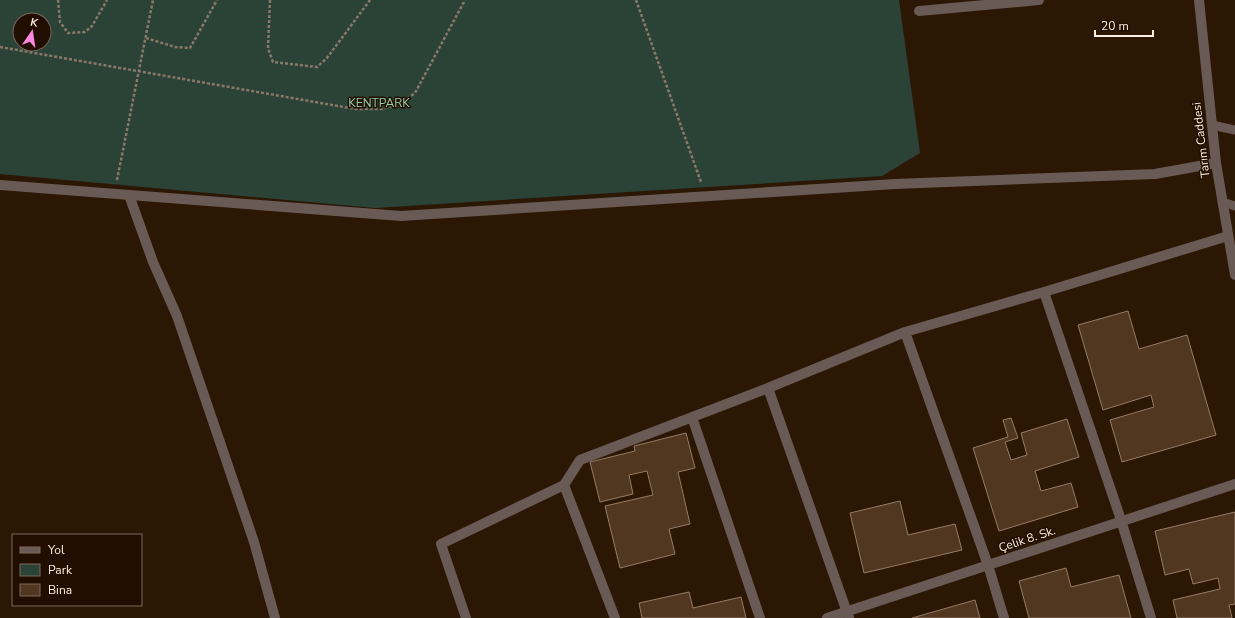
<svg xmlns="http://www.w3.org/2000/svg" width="1235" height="618" viewBox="0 0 1235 618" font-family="'Nunito Sans',sans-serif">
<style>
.green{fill:#2b4336;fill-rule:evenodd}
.building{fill:#513720;stroke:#967c66}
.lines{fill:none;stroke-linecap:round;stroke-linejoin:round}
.path{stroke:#8a7868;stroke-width:2.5;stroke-dasharray:3 2;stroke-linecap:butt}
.service{stroke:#6a5a55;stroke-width:9}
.minor{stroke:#6a5a55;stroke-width:10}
.tertiary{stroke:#6a5a55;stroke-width:10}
.labels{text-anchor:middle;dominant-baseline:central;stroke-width:3;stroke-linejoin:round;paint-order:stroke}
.park-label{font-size:12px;fill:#93d2af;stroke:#220e00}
.street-label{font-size:12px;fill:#feefe3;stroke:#220e00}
</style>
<rect width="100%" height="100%" fill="#2c1704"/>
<path class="green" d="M 0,0 L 899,0 L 920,153 L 882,176 L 375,208 L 0,174 ZM 20,20 L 44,20 L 44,44 L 20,44 Z"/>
<path class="building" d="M 1128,311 L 1139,349 L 1187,335 L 1216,435 L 1122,462 L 1110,420 L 1154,407 L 1151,395 L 1103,410 L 1078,325 Z
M 1011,418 L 1018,438 L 1005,442 L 1011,460 L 1027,455 L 1021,433 L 1067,419 L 1079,457 L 1035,471 L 1041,491 L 1071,483 L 1078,507 L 999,531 L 973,448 L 1008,437 L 1003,420 Z
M 686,433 L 695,468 L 678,472 L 690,524 L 669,529 L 675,554 L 620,568 L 605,506 L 653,495 L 647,471 L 629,475 L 633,494 L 600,502 L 590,462 L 635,451 L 634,446 Z
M 900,501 L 908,535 L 955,524 L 962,550 L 864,573 L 850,513 Z
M 1235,512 L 1235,604 L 1229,605 L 1232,618 L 1177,618 L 1173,600 L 1220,589 L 1218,578 L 1193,584 L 1189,569 L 1165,575 L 1155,531 Z
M 1066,568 L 1071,587 L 1119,575 L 1131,618 L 1029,618 L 1019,581 Z
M 689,592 L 693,608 L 741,597 L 746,618 L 642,618 L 639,603 Z
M 975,600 L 980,618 L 912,618 Z"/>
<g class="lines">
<path class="path" d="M 58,0 L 60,22 L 68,33 L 85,32 L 92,26 L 107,0
M 270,0 L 268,48 L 273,62 L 317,67 L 327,58 L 370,0
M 636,0 L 701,182
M 146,38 L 175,47 L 190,48 L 217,0
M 0,47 L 355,109 L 382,109 L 400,104 L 415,93 L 465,0
M 117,180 L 153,0"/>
<path class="service" d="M 1212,125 L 1235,130
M 1222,202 L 1235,206"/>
<path class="minor" d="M 919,11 L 1039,0
M 129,195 L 153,262 L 177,316 L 254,542 L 275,618
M 1044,292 L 1120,517 L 1151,618
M 905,332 L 988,565 L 1004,618
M 768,388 L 849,618
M 692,417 L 760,618
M 564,485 L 615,618
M 466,618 L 441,544 L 564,485 L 580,460 L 768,388 L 905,332 L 1044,292 L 1228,236"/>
<path class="tertiary" d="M 1199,0 L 1216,163 L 1235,275
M 0,185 L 401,216 L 895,184 L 1155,174 L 1216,163
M 827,618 L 1235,484"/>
</g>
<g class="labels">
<g class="park-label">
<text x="379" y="103">KENTPARK</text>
</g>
<g class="street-label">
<text transform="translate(1201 140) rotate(-97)">Tarım Caddesi</text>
<text transform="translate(1027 539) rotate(-18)">Çelik 8. Sk.</text>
</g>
</g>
<rect x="12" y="534" width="130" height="72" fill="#220e00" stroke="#7a685b"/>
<rect x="20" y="547" width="20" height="6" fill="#6a5a55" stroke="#7a685b"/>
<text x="48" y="554" font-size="12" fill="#feefe3">Yol</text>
<rect x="20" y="564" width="20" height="12" fill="#2b4336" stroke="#7a685b"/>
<text x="48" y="574" font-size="12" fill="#feefe3">Park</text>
<rect x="20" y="584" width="20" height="12" fill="#513720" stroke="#7a685b"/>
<text x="48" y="594" font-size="12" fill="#feefe3">Bina</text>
<g transform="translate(32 32) rotate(13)"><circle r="19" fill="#220e00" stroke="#7a685b"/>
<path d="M0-3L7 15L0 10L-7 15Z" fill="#fd86e1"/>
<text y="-6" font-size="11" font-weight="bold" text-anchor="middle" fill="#feefe3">K</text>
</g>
<path d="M1095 30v6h58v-6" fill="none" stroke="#feefe3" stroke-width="2"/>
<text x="1101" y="30" font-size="12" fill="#feefe3" stroke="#220e00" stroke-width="3" paint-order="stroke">20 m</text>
</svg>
